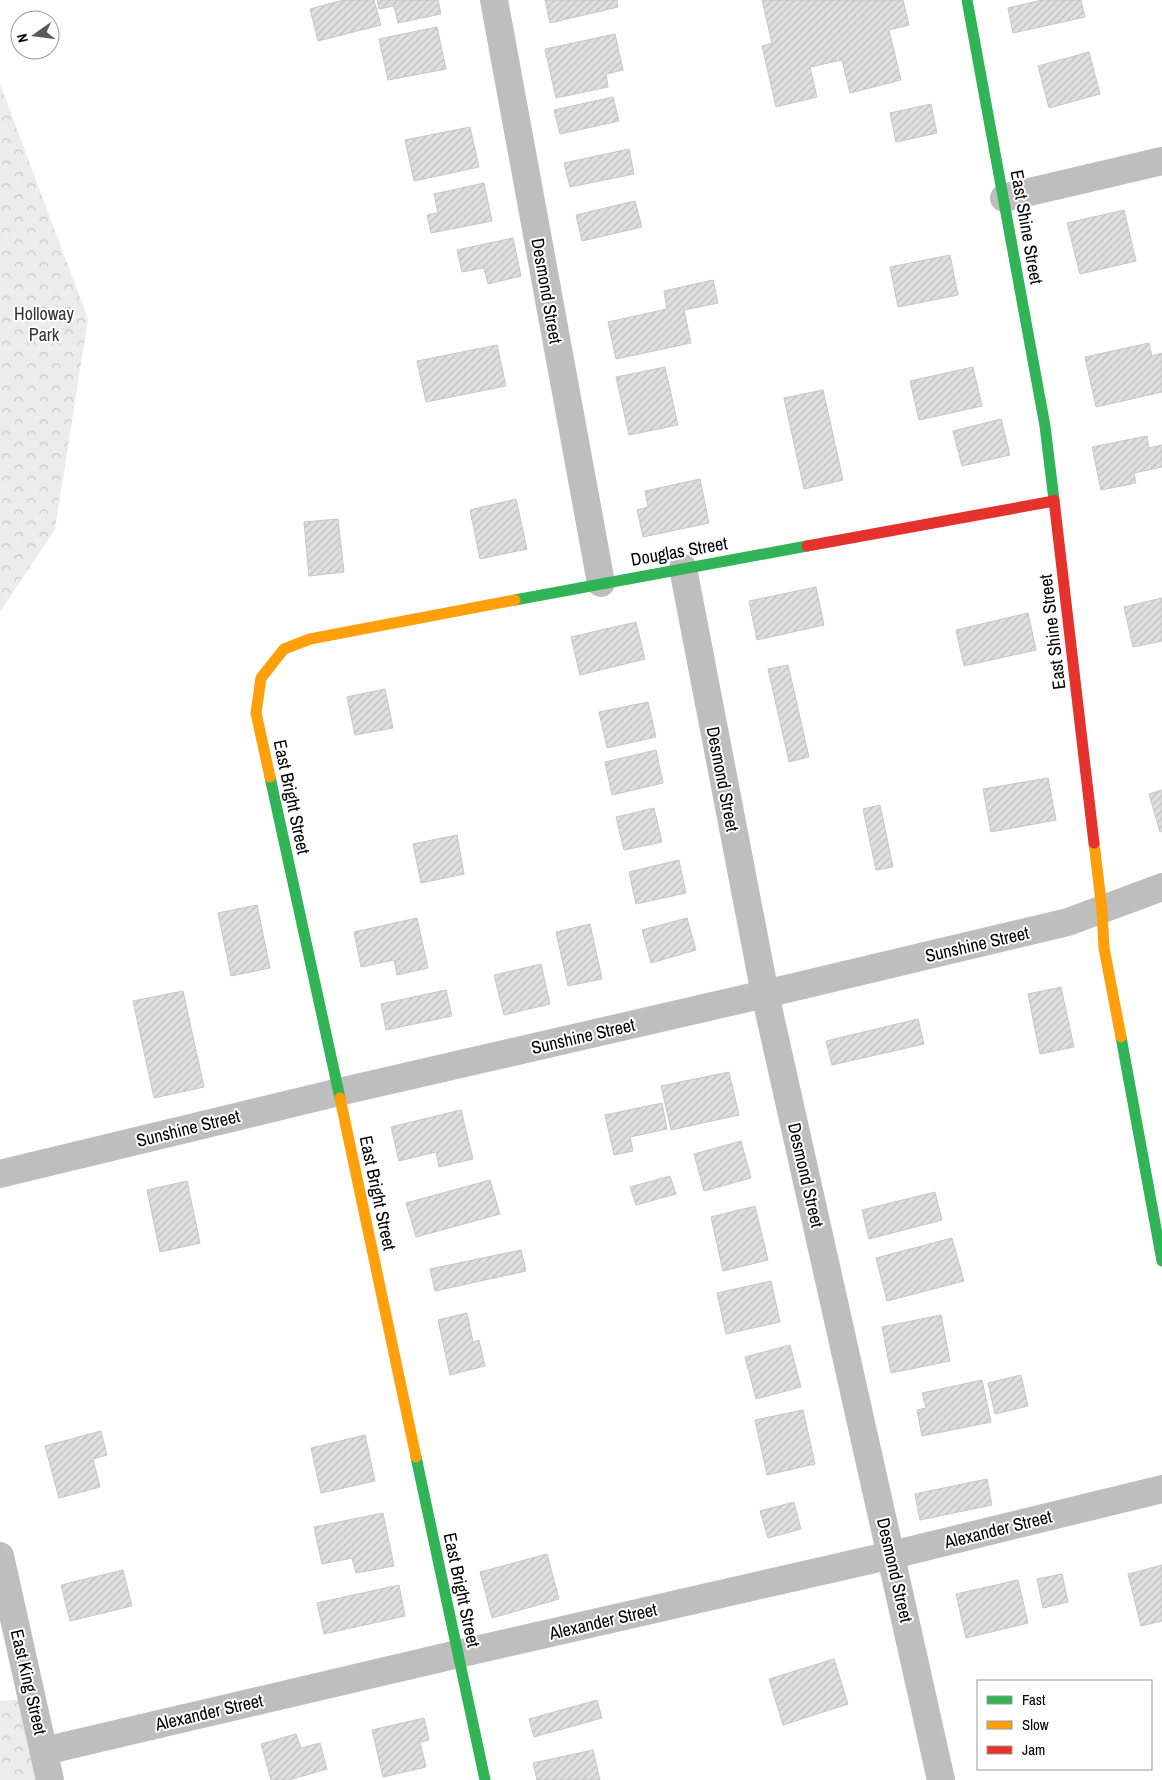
<svg xmlns="http://www.w3.org/2000/svg" width="1162" height="1780" viewBox="0 0 1162 1780" font-family="'Archivo Narrow',sans-serif">
<style>
.forest{fill:url(#forest-crowns)}
.building{fill:url(#building-hatch);stroke:#c7c7c7}
.lines{fill:none;stroke-linecap:round;stroke-linejoin:round}
.street{stroke:#bebebe;stroke-width:28}
.fast{stroke:#30b455;stroke-width:11}
.slow{stroke:#ff9f0a;stroke-width:11}
.jam{stroke:#e5322d;stroke-width:11}
.labels{text-anchor:middle;dominant-baseline:central;stroke-width:4;stroke-linejoin:round;paint-order:stroke}
.street-label{font-size:18px;fill:#000;stroke:#fff}
.park-label{font-size:18px;fill:#333;stroke:#fff}
</style>
<defs>
<pattern id="forest-crowns" width="20" height="18" patternUnits="userSpaceOnUse" patternTransform="scale(1.25)"><rect width="20" height="18" fill="#ececec"/><path d="M2 6a3 3 0 1 1 6 0M12 15a3 3 0 1 1 6 0" fill="none" stroke="#c9c9c9"/></pattern>
<pattern id="building-hatch" width="6" height="6" patternUnits="userSpaceOnUse" patternTransform="scale(1.25)"><rect width="6" height="6" fill="#dfdfdf"/><path d="M-1 1l2-2M0 6l6-6M5 7l2-2" fill="none" stroke="#bebebe"/></pattern>
</defs>
<rect width="100%" height="100%" fill="#fff"/>
<path class="forest" d="M 0,84 L 88,319 L 55,529 L 0,612 Z
M 33,1698 L 48,1780 L 0,1780 L 0,1701 Z"/>
<path class="building" d="M 343,0 L 374,0 L 381,25 L 318,41 L 310,9 Z
M 377,0 L 438,0 L 441,14 L 398,23 L 394,6 L 379,9 Z
M 545,0 L 617,0 L 618,7 L 550,23 Z
M 762,0 L 903,0 L 909,25 L 889,30 L 901,80 L 850,93 L 842,60 L 810,67 L 817,97 L 776,107 L 762,46 L 772,43 Z
M 1042,0 L 1081,0 L 1085,17 L 1013,33 L 1008,8 Z
M 437,27 L 446,69 L 388,80 L 379,39 Z
M 615,34 L 623,70 L 606,74 L 608,87 L 556,98 L 545,49 Z
M 1089,52 L 1100,94 L 1049,108 L 1038,66 Z
M 613,97 L 619,121 L 560,134 L 554,110 Z
M 931,104 L 937,133 L 896,142 L 890,113 Z
M 470,127 L 479,167 L 414,181 L 405,140 Z
M 629,149 L 634,174 L 570,187 L 564,163 Z
M 484,183 L 492,221 L 431,233 L 427,215 L 438,213 L 434,194 Z
M 635,201 L 642,227 L 582,241 L 576,215 Z
M 1124,210 L 1136,261 L 1080,274 L 1067,223 Z
M 513,238 L 521,276 L 488,284 L 484,268 L 462,272 L 457,250 Z
M 950,255 L 958,295 L 898,307 L 890,267 Z
M 713,280 L 718,303 L 684,310 L 691,343 L 616,359 L 608,322 L 667,309 L 664,291 Z
M 1149,343 L 1152,356 L 1162,353 L 1162,392 L 1096,407 L 1085,357 Z
M 497,345 L 506,386 L 426,402 L 417,361 Z
M 665,367 L 678,425 L 629,435 L 616,377 Z
M 973,367 L 982,406 L 919,420 L 910,381 Z
M 823,390 L 843,480 L 804,489 L 784,398 Z
M 1001,419 L 1010,455 L 962,466 L 953,431 Z
M 1147,436 L 1149,448 L 1162,445 L 1162,467 L 1134,473 L 1136,483 L 1101,490 L 1092,447 Z
M 700,479 L 709,523 L 643,537 L 637,510 L 648,507 L 645,491 Z
M 516,499 L 527,549 L 480,559 L 470,510 Z
M 338,519 L 344,572 L 309,576 L 304,522 Z
M 816,587 L 824,625 L 757,640 L 749,601 Z
M 1162,598 L 1162,641 L 1133,647 L 1124,607 Z
M 1028,613 L 1036,650 L 964,666 L 956,630 Z
M 636,622 L 645,659 L 580,675 L 571,637 Z
M 788,665 L 809,757 L 789,762 L 768,669 Z
M 385,689 L 393,728 L 355,735 L 347,697 Z
M 648,702 L 656,737 L 607,748 L 599,712 Z
M 656,750 L 663,783 L 612,795 L 605,762 Z
M 1048,778 L 1056,820 L 991,832 L 983,789 Z
M 1162,790 L 1162,831 L 1160,832 L 1149,794 Z
M 880,805 L 893,867 L 876,870 L 863,809 Z
M 654,808 L 662,842 L 624,850 L 616,817 Z
M 457,835 L 464,874 L 421,883 L 413,844 Z
M 679,860 L 686,893 L 636,904 L 629,872 Z
M 257,905 L 270,968 L 231,976 L 218,913 Z
M 417,918 L 428,968 L 397,975 L 394,960 L 361,967 L 354,932 Z
M 687,918 L 696,950 L 651,963 L 642,930 Z
M 590,924 L 602,979 L 568,986 L 556,932 Z
M 541,964 L 550,1004 L 504,1015 L 494,975 Z
M 1061,987 L 1074,1047 L 1040,1054 L 1028,994 Z
M 446,990 L 452,1016 L 386,1030 L 381,1004 Z
M 183,991 L 204,1087 L 154,1098 L 133,1001 Z
M 918,1019 L 924,1044 L 832,1065 L 826,1041 Z
M 729,1072 L 739,1115 L 671,1130 L 661,1086 Z
M 662,1103 L 667,1129 L 630,1137 L 633,1151 L 614,1155 L 605,1115 Z
M 461,1110 L 473,1159 L 439,1167 L 436,1152 L 399,1161 L 391,1127 Z
M 741,1141 L 751,1178 L 704,1191 L 694,1154 Z
M 670,1176 L 676,1194 L 636,1205 L 630,1187 Z
M 490,1180 L 500,1214 L 416,1237 L 406,1203 Z
M 187,1181 L 200,1243 L 160,1252 L 147,1190 Z
M 935,1192 L 942,1220 L 869,1239 L 862,1210 Z
M 755,1206 L 768,1260 L 723,1271 L 711,1217 Z
M 952,1238 L 964,1281 L 887,1301 L 876,1258 Z
M 521,1250 L 526,1271 L 435,1291 L 430,1269 Z
M 771,1281 L 780,1322 L 726,1334 L 717,1293 Z
M 467,1313 L 473,1342 L 479,1340 L 485,1366 L 450,1375 L 438,1320 Z
M 941,1315 L 950,1361 L 891,1373 L 882,1327 Z
M 790,1345 L 801,1387 L 756,1399 L 745,1357 Z
M 1021,1375 L 1028,1406 L 995,1414 L 988,1383 Z
M 982,1380 L 991,1422 L 922,1436 L 917,1410 L 926,1408 L 922,1393 Z
M 803,1410 L 815,1464 L 767,1475 L 755,1420 Z
M 101,1431 L 107,1455 L 93,1459 L 100,1487 L 59,1498 L 45,1446 Z
M 365,1435 L 375,1481 L 321,1493 L 311,1448 Z
M 987,1479 L 992,1505 L 920,1520 L 915,1494 Z
M 794,1502 L 801,1529 L 768,1538 L 760,1511 Z
M 383,1513 L 394,1566 L 356,1573 L 352,1558 L 322,1564 L 314,1527 Z
M 547,1554 L 559,1599 L 492,1618 L 480,1572 Z
M 1162,1565 L 1162,1621 L 1141,1626 L 1128,1574 Z
M 123,1570 L 132,1606 L 70,1621 L 61,1585 Z
M 1062,1574 L 1068,1602 L 1043,1608 L 1037,1579 Z
M 1018,1580 L 1028,1623 L 966,1638 L 956,1594 Z
M 399,1585 L 405,1616 L 324,1634 L 317,1603 Z
M 834,1659 L 848,1704 L 783,1725 L 769,1679 Z
M 597,1700 L 602,1718 L 534,1737 L 529,1719 Z
M 424,1718 L 429,1740 L 420,1742 L 426,1767 L 383,1777 L 372,1730 Z
M 296,1734 L 301,1748 L 320,1743 L 327,1769 L 289,1780 L 271,1780 L 261,1744 Z
M 593,1750 L 600,1780 L 537,1780 L 533,1763 Z"/>
<g class="lines">
<path class="street" d="M 494,0 L 601,583
M 1004,198 L 1162,161
M 683,568 L 765,994 L 941,1780
M 0,1174 L 339,1092 L 765,994 L 1068,922 L 1162,887
M 0,1556 L 50,1780
M 44,1751 L 458,1654 L 892,1555 L 1162,1489"/>
<path class="fast" d="M 967,0 L 1045,426 L 1054,500
M 515,600 L 807,546
M 270,777 L 340,1098
M 1121,1037 L 1162,1261
M 416,1457 L 485,1780"/>
<path class="slow" d="M 270,777 L 256,713 L 261,678 L 284,649 L 310,639 L 515,600
M 1094,843 L 1102,910 L 1104,948 L 1121,1037
M 340,1098 L 416,1457"/>
<path class="jam" d="M 1054,500 L 1094,843
M 807,546 L 1054,501"/>
</g>
<g class="labels">
<g class="street-label">
<text transform="translate(1027 227) rotate(80)">East Shine Street</text>
<text transform="translate(547 291) rotate(80)">Desmond Street</text>
<text transform="translate(679 551) rotate(-10)">Douglas Street</text>
<text transform="translate(1052 632) rotate(-97)">East Shine Street</text>
<text transform="translate(723 779) rotate(79)">Desmond Street</text>
<text transform="translate(292 797) rotate(78)">East Bright Street</text>
<text transform="translate(977 944) rotate(-13)">Sunshine Street</text>
<text transform="translate(583 1036) rotate(-13)">Sunshine Street</text>
<text transform="translate(188 1128) rotate(-14)">Sunshine Street</text>
<text transform="translate(806 1175) rotate(77)">Desmond Street</text>
<text transform="translate(378 1193) rotate(78)">East Bright Street</text>
<text transform="translate(998 1529) rotate(-14)">Alexander Street</text>
<text transform="translate(895 1570) rotate(77)">Desmond Street</text>
<text transform="translate(462 1590) rotate(78)">East Bright Street</text>
<text transform="translate(603 1621) rotate(-13)">Alexander Street</text>
<text transform="translate(29 1682) rotate(77)">East King Street</text>
<text transform="translate(209 1712) rotate(-13)">Alexander Street</text>
</g>
<g class="park-label">
<text x="44" y="313">Holloway<tspan x="44" dy="21">Park</tspan></text>
</g>
</g>
<rect x="977" y="1680" width="175" height="90" fill="#ffffff" stroke="#999999"/>
<rect x="987" y="1696" width="25" height="8" fill="#30b455" stroke="#999999"/>
<text x="1022" y="1705" font-size="15" fill="#000000">Fast</text>
<rect x="987" y="1721" width="25" height="8" fill="#ff9f0a" stroke="#999999"/>
<text x="1022" y="1730" font-size="15" fill="#000000">Slow</text>
<rect x="987" y="1746" width="25" height="8" fill="#e5322d" stroke="#999999"/>
<text x="1022" y="1755" font-size="15" fill="#000000">Jam</text>
<g transform="translate(35 35) rotate(256)"><circle r="24" fill="#ffffff" stroke="#999999"/>
<path d="M0-4L9 19L0 12L-9 19Z" fill="#595959"/>
<text y="-8" font-size="14" font-weight="bold" text-anchor="middle" fill="#000000">N</text>
</g>
</svg>
